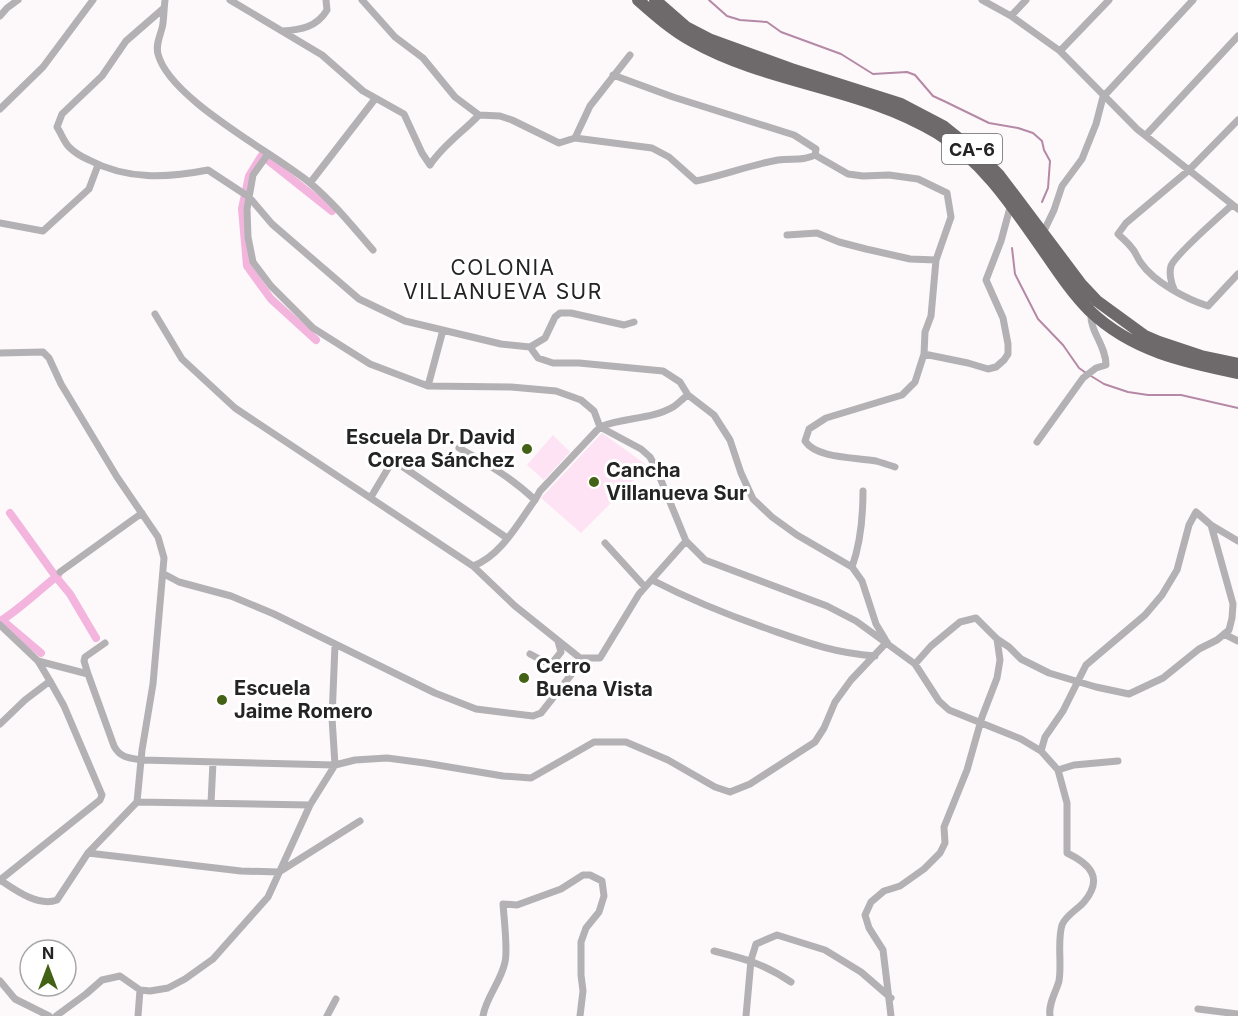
<svg xmlns="http://www.w3.org/2000/svg" width="1238" height="1016" viewBox="0 0 1238 1016" font-family="Inter,sans-serif">
<style>
.green{fill:#fde3f4}
.lines{fill:none;stroke-linecap:round;stroke-linejoin:round}
.stream{stroke:#b589a6;stroke-width:2}
.canal{stroke:#f3b4de;stroke-width:8}
.minor{stroke:#b3b1b3;stroke-width:7}
.trunk{stroke:#6e6a6c;stroke-width:12}
.poi-dot{fill:#446216;stroke:#fff;stroke-width:2}
.labels{text-anchor:middle;dominant-baseline:central;stroke-width:6;stroke-linejoin:round;paint-order:stroke}
.shield{fill:#fff;stroke:#666;stroke-width:1.5}
.shield-label{font-size:18px;font-weight:bold;fill:#252425}
.poi-label{font-size:20px;font-weight:bold;fill:#252425;stroke:#fff;text-anchor:start}
.neighbourhood-label{font-size:21px;letter-spacing:1.5px;fill:#252425;stroke:#fff}
</style>
<rect width="100%" height="100%" fill="#fdf9fb"/>
<path class="green" d="M 602,433 L 648,466 L 581,533 L 541,498 Z
M 553,435 L 570,452 L 544,480 L 527,465 Z"/>
<g class="lines">
<path class="stream" d="M 709,0 L 727,16 L 740,20 L 767,22 L 781,32 L 841,54 L 873,74 L 907,72 L 915,75 L 933,96 L 946,102 L 989,123 L 1018,128 L 1033,133 L 1042,141 L 1044,150 L 1050,161 L 1048,188 L 1042,202
M 1012,248 L 1015,274 L 1038,319 L 1063,345 L 1079,368 L 1086,373
M 1091,376 L 1104,384 L 1128,392 L 1148,395 L 1181,395 L 1238,408"/>
<path class="canal" d="M 269,161 L 332,211
M 246,190 L 249,176 L 262,155 L 263,156
M 244,199 L 242,209 L 247,266 L 271,299 L 316,340
M 10,513 L 56,577 L 58,575
M 41,653 L 2,620 C 21,608 38,591 56,577 L 70,594 L 96,638"/>
<path class="minor" d="M 165,0 C 164,8 164,15 163,23 C 162,33 155,43 158,54 C 169,99 274,153 310,183 C 334,203 353,227 373,250
M 230,0 L 322,55 L 363,91 L 404,114 L 422,153 L 430,165 C 443,145 463,132 479,115
M 362,0 L 395,37 L 423,58 L 455,97 L 479,115 L 500,116 L 512,120 L 559,143 L 575,138 L 590,106 L 630,55
M 982,0 L 1011,16 L 1060,51 L 1137,129 L 1238,209
M 164,8 L 126,41 L 102,76 L 62,114 L 57,127 C 61,133 64,142 69,147 C 74,152 82,157 89,160 C 127,180 167,178 208,170 L 249,197 L 272,224 L 359,299 L 405,321 L 501,344 L 530,347 L 545,338 L 555,317 L 560,313 L 571,313 L 624,325 L 634,322
M 0,16 L 7,8 L 18,0
M 1011,16 L 1026,0
M 282,31 C 301,30 317,27 327,10 L 326,0
M 1060,51 L 1109,0
M 613,75 L 673,97 L 794,135 L 816,149 L 815,155 L 848,174 L 863,176 L 889,175 L 918,179 L 947,193 L 951,217 L 936,260 L 931,316 L 925,332 L 924,354 L 915,382 L 902,395 L 826,418 L 809,429 L 805,441 C 817,459 856,457 876,461 C 883,463 889,465 895,467
M 0,109 L 43,67 L 93,0
M 1238,120 L 1189,170 L 1126,223 L 1118,234 C 1122,238 1127,242 1131,247 C 1136,252 1137,258 1141,263 C 1154,282 1186,299 1208,306 L 1238,274
M 1146,135 L 1238,36
M 575,138 L 652,148 L 669,157 L 696,181 C 724,175 750,165 778,160 C 791,158 804,161 815,155
M 268,154 L 253,175 L 247,209 L 248,237 L 253,262 L 271,286 L 313,328 L 370,364 L 428,386 L 511,387 L 556,391 L 581,400 L 594,411 L 600,427 L 641,449 L 650,457 L 656,468 L 686,541 L 705,560 L 827,606 L 856,621 L 915,664 L 939,701 L 949,710 L 1021,739 L 1041,751 L 1058,770 L 1067,803 L 1067,853 C 1090,864 1104,878 1084,902 C 1078,909 1065,916 1062,925 C 1057,941 1062,964 1059,981 C 1056,992 1048,1004 1050,1016
M 310,183 L 375,99
M 0,223 L 43,231 L 89,189 L 98,165
M 1043,233 L 1054,210 L 1062,186 L 1082,159 L 1096,124 L 1103,97 L 1193,0
M 787,235 L 817,233 L 839,242 L 866,249 L 910,259 L 936,260
M 1174,289 C 1171,283 1169,273 1171,266 C 1174,256 1222,214 1232,205
M 155,314 L 182,359 L 235,408 L 473,566 L 515,606 L 580,658 L 574,671 L 541,713 L 533,716 L 476,709 L 435,693 L 274,614 L 231,596 L 179,582 L 164,574
M 530,347 L 538,358 L 553,363 L 579,363 L 663,371 L 680,382 L 688,395 L 714,415 L 730,440 L 741,473 L 753,499 L 772,517 L 797,535 L 852,567 L 862,581 L 876,624 L 885,639
M 0,353 L 43,352 L 49,358 L 61,384 L 117,477 L 158,537 L 164,558 L 153,684 L 142,750 L 137,802 L 310,805
M 924,354 L 968,363 L 988,369 L 996,367 L 1004,360 L 1008,354 L 1008,344 L 1003,318 L 986,280 L 1001,241 L 1011,204
M 428,386 L 443,330
M 1037,442 L 1083,378 L 1096,368 L 1106,365 C 1106,345 1089,331 1091,312
M 459,448 C 486,463 512,478 535,500
M 371,497 L 393,460 L 507,538
M 1211,525 L 1238,541
M 605,543 L 645,587
M 473,566 C 501,556 518,523 535,500 L 540,491 L 600,427 C 623,417 651,420 673,407 C 678,404 683,398 688,395
M 852,567 C 861,542 863,518 863,491
M 60,572 L 142,513
M 652,580 C 691,600 730,616 771,630 C 808,643 835,653 875,656
M 0,625 L 38,661 L 50,681 L 64,706 L 102,795 L 100,800 L 0,880
M 1224,634 L 1238,641
M 530,654 L 545,662 L 553,662 L 561,652 L 558,641
M 580,658 L 600,658 L 639,594 L 686,541
M 38,661 L 88,674 L 114,746 C 120,758 130,758 142,760 L 335,765 L 355,760 L 387,758 L 425,763 L 503,776 L 531,778 L 594,742 L 626,742 L 668,760 L 715,787 L 730,792 L 750,784 L 815,742 L 824,728 L 835,702 L 851,680 L 887,642
M 915,664 L 931,646 L 960,622 L 976,618 L 997,639 L 1009,647 L 1021,659 L 1049,673 L 1096,687 L 1129,694 L 1163,678 L 1199,649 L 1217,640 L 1229,630 L 1232,618 L 1233,604 L 1211,525 L 1196,512 L 1189,525 L 1177,570 L 1162,595 L 1145,615 L 1086,665 L 1063,711 L 1045,737 L 1041,751
M 88,674 L 84,661 L 85,657 L 105,643
M 0,724 L 25,700 L 50,681
M 1058,770 L 1074,765 L 1118,761
M 211,803 L 213,762
M 88,853 L 241,871 L 279,872 L 360,821
M 0,880 C 15,890 38,907 57,900 L 88,853 L 137,802
M 714,951 C 746,959 764,964 791,982
M 0,981 L 15,999 L 49,1016
M 1198,1009 L 1238,1014
M 56,1016 L 86,994 L 102,980 L 120,976 L 140,990 L 150,991 L 168,988 L 185,979 L 213,959 L 268,897 L 310,805 L 335,765 L 332,718 L 335,645
M 138,1016 L 140,990
M 327,1016 L 336,999
M 483,1016 C 486,997 501,982 505,962 C 508,950 504,919 503,904 L 517,905 L 561,889 L 583,875 L 590,875 L 602,881 L 604,896 L 599,912 L 586,928 L 581,942 L 581,975 L 583,991 L 580,1016
M 746,1016 L 751,960 L 756,944 L 777,935 L 825,950 L 861,972 L 891,998
M 891,1016 L 883,950 L 869,928 L 865,915 L 871,902 L 884,891 L 900,886 L 924,869 L 940,853 L 945,843 L 944,827 L 967,770 L 982,717 L 997,678 L 1000,660 L 997,639"/>
<path class="trunk" d="M 638,0 C 655,15 672,30 692,41 C 768,84 862,87 937,133 C 986,163 1016,212 1048,257 C 1061,276 1074,295 1090,311 C 1132,351 1184,362 1238,373
M 655,0 L 686,27 L 711,40 L 791,69 L 901,104 L 943,126 L 979,155 L 999,175 L 1081,284 L 1097,301 L 1145,336 L 1159,342 L 1201,356 L 1238,364"/>
</g>
<g class="poi-dot">
<circle cx="527" cy="449" r="6"/>
<circle cx="594" cy="482" r="6"/>
<circle cx="524" cy="678" r="6"/>
<circle cx="222" cy="700" r="6"/>
</g>
<g class="labels">
<rect class="shield" x="942" y="134" width="60" height="30" rx="4.5"/>
<g class="shield-label">
<text x="972" y="149">CA-6</text>
</g>
<g class="poi-label">
<text x="515" y="437" text-anchor="end">Escuela Dr. David<tspan x="515" dy="23">Corea Sánchez</tspan></text>
<text x="606" y="470">Cancha<tspan x="606" dy="23">Villanueva Sur</tspan></text>
<text x="536" y="666">Cerro<tspan x="536" dy="23">Buena Vista</tspan></text>
<text x="234" y="688">Escuela<tspan x="234" dy="23">Jaime Romero</tspan></text>
</g>
<g class="neighbourhood-label">
<text x="503" y="267">COLONIA<tspan x="503" dy="24">VILLANUEVA SUR</tspan></text>
</g>
</g>
<g transform="translate(48 968)"><circle r="28" fill="#ffffff" stroke="#a8a7a8" stroke-width="1.5"/>
<path d="M0-4.5L10 22L0 15L-10 22Z" fill="#446216"/>
<text y="-9" font-size="16" font-weight="bold" text-anchor="middle" fill="#252425">N</text>
</g>
</svg>
